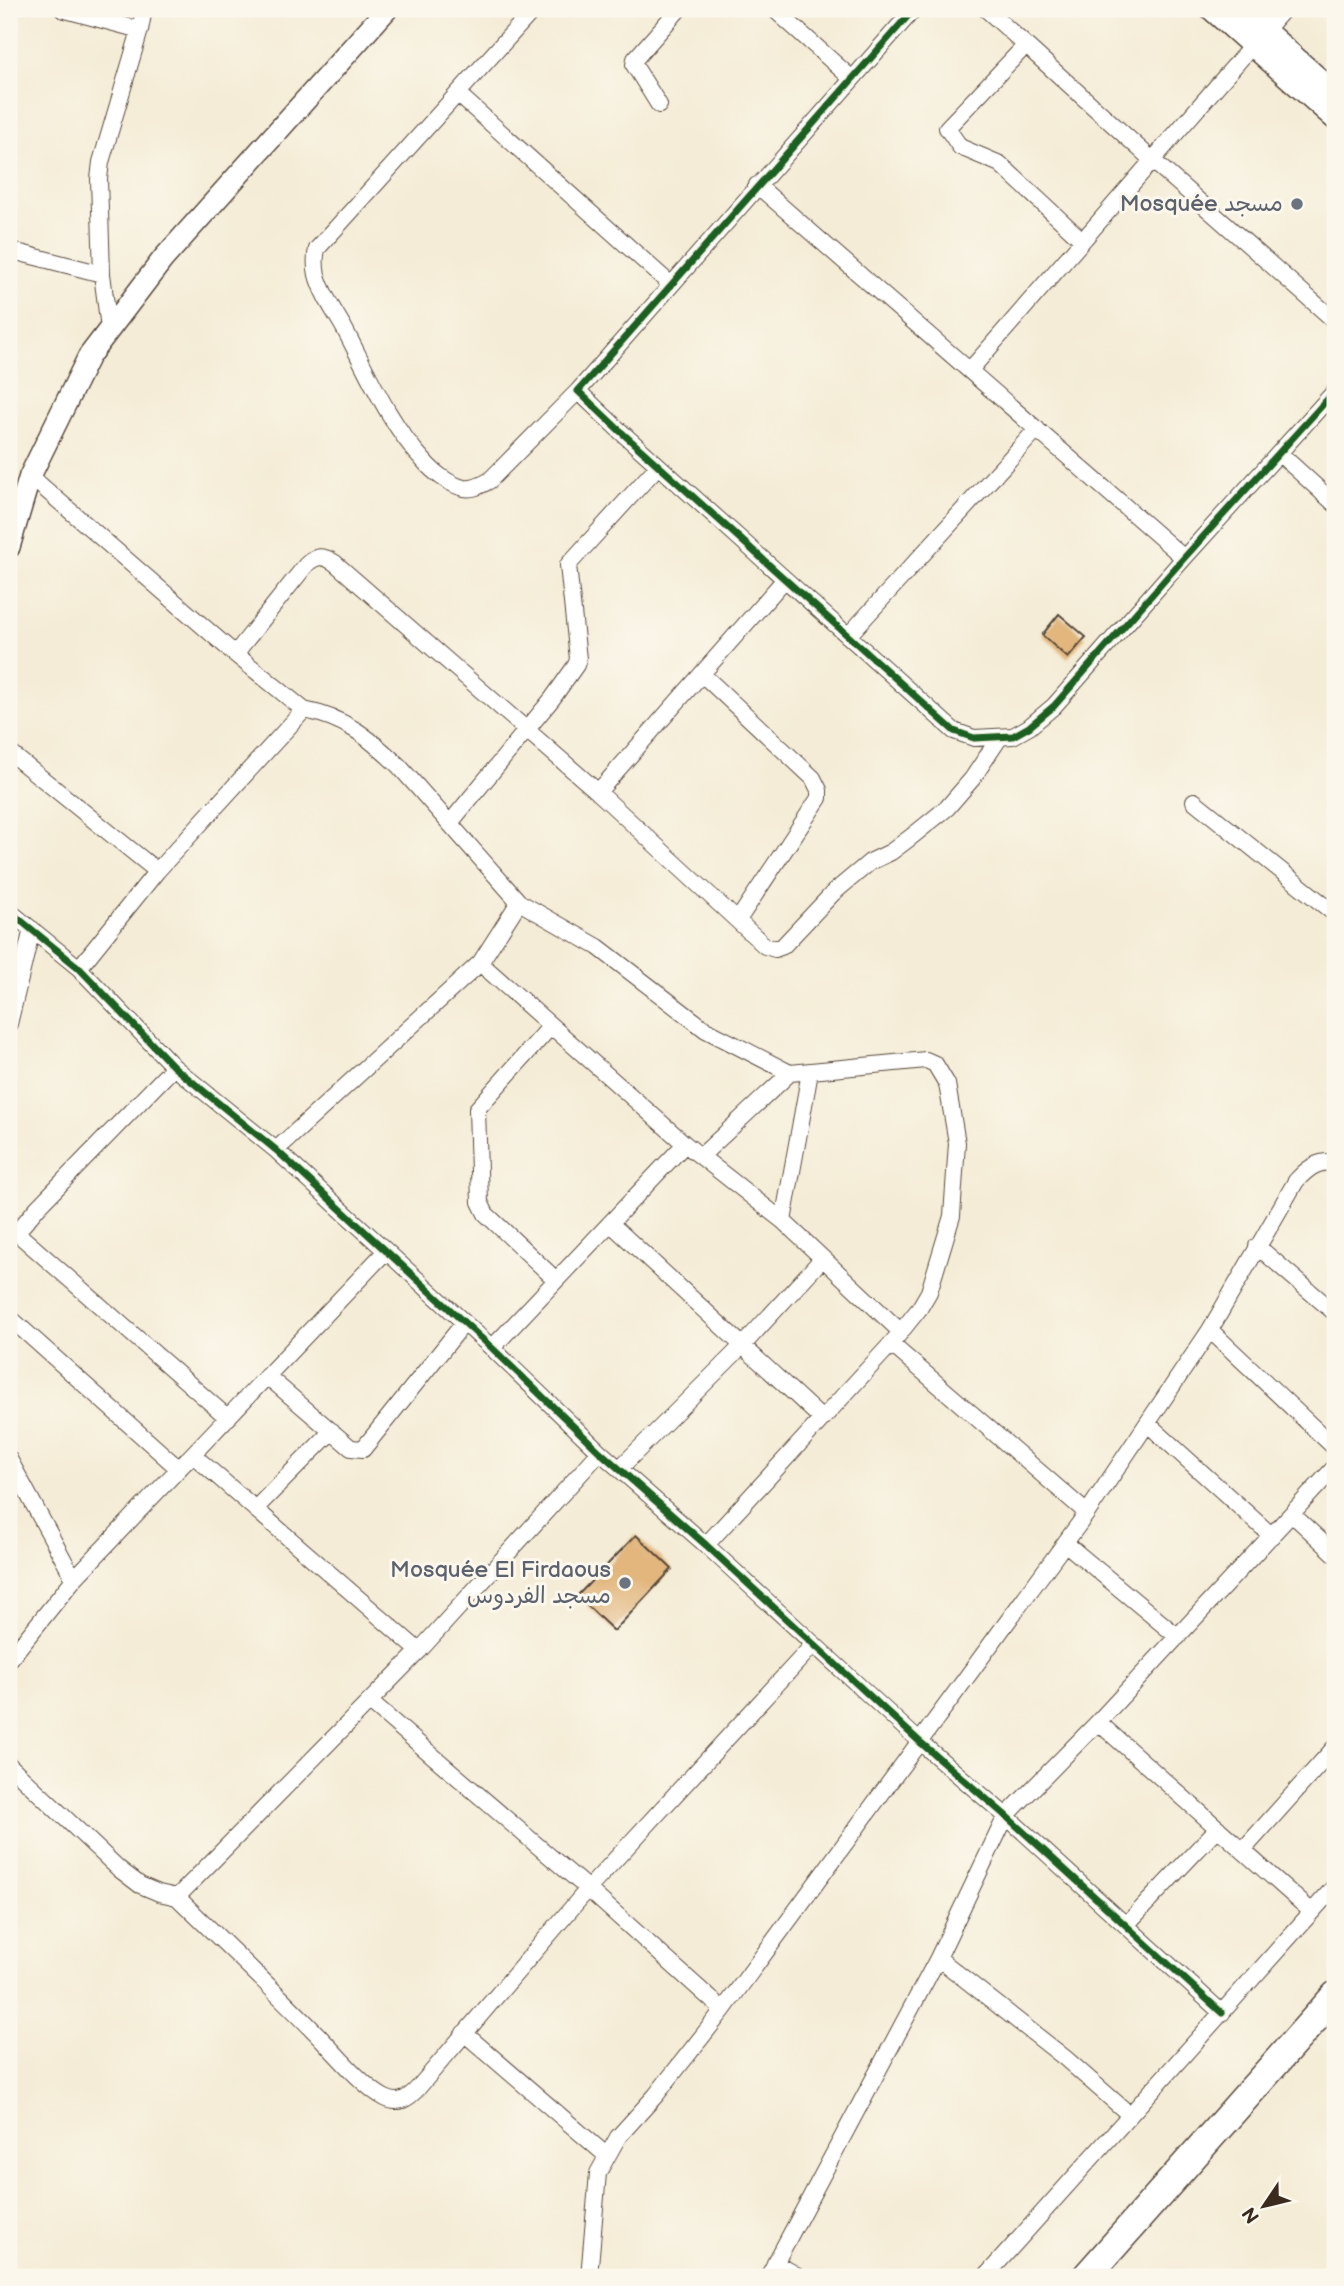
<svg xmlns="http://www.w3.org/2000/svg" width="1344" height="2286" viewBox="0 0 1344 2286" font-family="'Balsamiq Sans','Playpen Sans Arabic',sans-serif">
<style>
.building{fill:#e2b67d}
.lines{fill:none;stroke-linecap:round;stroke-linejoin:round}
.street-casing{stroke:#57473a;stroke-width:18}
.secondary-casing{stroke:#57473a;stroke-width:24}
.highway-casing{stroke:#57473a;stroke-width:31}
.street{stroke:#fff;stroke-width:16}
.secondary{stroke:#fff;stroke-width:21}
.highway{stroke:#fff;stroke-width:28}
.cycleway-casing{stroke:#fbf7ec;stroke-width:11}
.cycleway{stroke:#1b5e20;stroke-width:7}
.worship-dot{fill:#6b7280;stroke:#fbf7ec;stroke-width:2.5}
.labels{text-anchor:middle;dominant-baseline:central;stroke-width:6;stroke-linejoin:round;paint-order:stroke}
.worship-label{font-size:23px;fill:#5b616d;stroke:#fbf7ec;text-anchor:end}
</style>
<rect width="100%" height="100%" fill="#fbf7ec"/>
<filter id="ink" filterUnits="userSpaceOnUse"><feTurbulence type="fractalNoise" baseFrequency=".0143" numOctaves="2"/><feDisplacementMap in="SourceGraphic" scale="14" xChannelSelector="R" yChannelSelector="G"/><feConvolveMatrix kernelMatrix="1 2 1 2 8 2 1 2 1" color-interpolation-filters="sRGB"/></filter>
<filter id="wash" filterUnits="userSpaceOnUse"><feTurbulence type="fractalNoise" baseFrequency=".00686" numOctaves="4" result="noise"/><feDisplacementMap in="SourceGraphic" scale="28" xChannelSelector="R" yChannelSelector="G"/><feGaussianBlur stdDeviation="1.57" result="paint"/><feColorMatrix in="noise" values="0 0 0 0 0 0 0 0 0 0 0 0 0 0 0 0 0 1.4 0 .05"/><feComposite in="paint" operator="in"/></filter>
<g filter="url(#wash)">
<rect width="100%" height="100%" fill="#f4ecd6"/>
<g id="blocks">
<path class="building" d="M 1059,614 L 1086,637 L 1068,658 L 1042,635 Z
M 9,1472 L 22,1496 L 9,1503 Z
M 636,1535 L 672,1569 L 614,1631 L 577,1596 Z"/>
</g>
</g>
<g filter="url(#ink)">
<use href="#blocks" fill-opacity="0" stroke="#57473a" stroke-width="2"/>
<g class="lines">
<g class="street-casing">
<path id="street" d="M 62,9 L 140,30
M 534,9 L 317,249 C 315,258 315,266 317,275 C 322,294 335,312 344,328 C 368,373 389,424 424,461 C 433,472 450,485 464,488 C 473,490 481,485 489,481 L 578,391
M 774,9 L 851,78
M 914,9 L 578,391 L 620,431 L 954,731 L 974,738 L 1013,736 L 1029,727 L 1054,706 L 1184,558 L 1335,391
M 986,9 L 1151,159 L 1335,321
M 1026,45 L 947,128 L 960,147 L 1000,164 L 1082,240
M 458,94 L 670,284
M 659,105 L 634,65 L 635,59 L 679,9
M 757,185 L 1184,558
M 9,250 L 102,274
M 109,328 L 102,274 L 99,179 L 101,162 L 140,30 L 144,9
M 970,370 L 1284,9
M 1279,453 L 1335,504
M 30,476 L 235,654 L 304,710 L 157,871 L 79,968
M 848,636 L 1037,429
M 235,654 L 306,565 C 316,555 323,555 335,563 L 598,792 L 765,946 L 775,949 L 783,946 L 833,893 L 870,862 L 891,852 L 911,837 L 947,808 L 972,779 L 1000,737
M 702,674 L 813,778 L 819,790 L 819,798 L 738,920
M 304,710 C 346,718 368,737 399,766 L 519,902 L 480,963
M 9,752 L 157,871
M 598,792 L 785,579
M 1194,801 L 1335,914
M 450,823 L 552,699 L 576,665 L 578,659 L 568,565 L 658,466
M 519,902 L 598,947 L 706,1030 L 790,1073
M 9,911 L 79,968 L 174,1067 L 276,1150 L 492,1348 L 600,1452 L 706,1545 L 920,1742 L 1006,1816 L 1222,2013
M 9,1024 L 32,929
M 551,1026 L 477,1109 L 480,1202 L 486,1214 L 556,1280
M 276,1150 L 480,963 L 685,1144 L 783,1221 L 901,1332
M 701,1156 L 790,1073 L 926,1060 L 935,1064 L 947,1084 L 957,1143 L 952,1216 L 929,1292 L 919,1309 L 891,1344
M 783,1221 L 810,1072
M 610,1223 L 822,1419
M 9,1226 L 228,1418
M 17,1232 L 37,1208 L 174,1067
M 1257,1246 L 1335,1313
M 9,1317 L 179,1469
M 1210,1330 L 1335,1448
M 492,1348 L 685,1144
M 267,1376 L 351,1448 L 363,1449 L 464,1323
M 1148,1424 L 1272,1536
M 193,1455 L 419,1651
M 9,1459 L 74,1579
M 619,1469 L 743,1345 L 822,1259
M 255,1509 L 332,1431
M 1293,1515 L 1335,1554
M 1065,1543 L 1178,1637
M 706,1545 L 891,1344 L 1087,1513
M 9,1660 L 74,1579 L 385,1252
M 370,1702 L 588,1889 L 723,2010
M 1098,1722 L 1312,1912
M 9,1765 L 119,1869 L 140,1885 L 159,1893 L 177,1897 L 419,1651 L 600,1452
M 1243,1850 L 1335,1747
M 177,1897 C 223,1942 270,1986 315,2032 C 333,2050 363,2087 385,2098 C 399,2105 408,2099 418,2088 L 588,1889 L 814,1644
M 1126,1925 L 1218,1828
M 938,1958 L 1065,2058 L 1130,2115
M 464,2033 L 607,2156
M 775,2263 L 800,2277
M 589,2277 L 598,2173 L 618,2137 L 656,2095 L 723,2010 L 1087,1513 L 1210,1330 L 1296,1181 C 1307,1169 1319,1159 1335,1163
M 768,2277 L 938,1958 L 1006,1816 L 1098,1722 L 1335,1467
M 985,2277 L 1335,1886"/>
</g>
<g class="secondary-casing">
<path id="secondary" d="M 1211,9 L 1335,119
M 1241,9 L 1335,93
M 9,547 L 30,476 L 89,356 L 163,259 L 387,9"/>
</g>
<g class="highway-casing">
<path id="highway" d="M 1086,2277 L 1335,1996"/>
</g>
<use href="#street" class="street"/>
<use href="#secondary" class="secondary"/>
<use href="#highway" class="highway"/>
<g class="cycleway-casing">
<path id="cycleway" d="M 914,9 L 578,391 L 620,431 L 954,731 L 974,738 L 1013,736 L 1029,727 L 1054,706 L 1184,558 L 1335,391
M 9,911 L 79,968 L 174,1067 L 276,1150 L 492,1348 L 600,1452 L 706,1545 L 920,1742 L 1006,1816 L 1222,2013"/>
</g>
<use href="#cycleway" class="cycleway"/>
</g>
</g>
<g class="worship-dot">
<circle cx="1297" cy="204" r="7"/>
<circle cx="625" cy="1583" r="7"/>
</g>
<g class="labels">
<g class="worship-label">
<text x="1283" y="204">Mosquée مسجد</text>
<text x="611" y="1570">Mosquée El Firdaous<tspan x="611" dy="26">مسجد الفردوس</tspan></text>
</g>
</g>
<rect width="1344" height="2286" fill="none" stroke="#fbf7ec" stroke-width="35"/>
<g transform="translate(1264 2206) rotate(235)" stroke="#fbf7ec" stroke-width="5" paint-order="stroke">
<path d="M0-5L12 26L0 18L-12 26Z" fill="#3b2a1e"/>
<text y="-10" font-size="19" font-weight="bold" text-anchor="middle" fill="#3b2a1e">N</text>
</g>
</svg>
